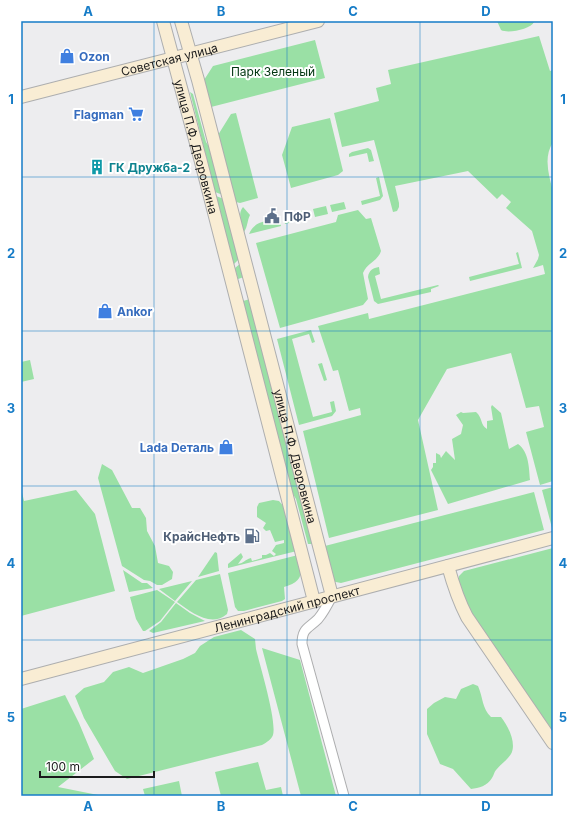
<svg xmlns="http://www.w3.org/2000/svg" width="574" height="817" viewBox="0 0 574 817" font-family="Inter,sans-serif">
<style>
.green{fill:#9ae0a5}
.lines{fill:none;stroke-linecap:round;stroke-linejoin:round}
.street-casing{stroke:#adaeaf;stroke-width:11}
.secondary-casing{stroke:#adaeaf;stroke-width:14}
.street{stroke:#fff;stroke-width:9}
.secondary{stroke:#f9edd4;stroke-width:12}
.grid{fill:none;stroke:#167cc7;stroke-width:1;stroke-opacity:0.55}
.labels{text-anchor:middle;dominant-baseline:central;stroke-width:4;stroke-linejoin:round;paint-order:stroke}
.shop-label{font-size:12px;font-weight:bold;fill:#366cbe;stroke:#fff;text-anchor:start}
.street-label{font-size:12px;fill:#1b1b1c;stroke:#fff}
.park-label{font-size:12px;fill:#00340f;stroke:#fff}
.culture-label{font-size:12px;font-weight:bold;fill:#0d838f;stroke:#fff;text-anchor:start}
.service-label{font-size:12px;font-weight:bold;fill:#4e5e75;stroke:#fff;text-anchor:start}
.neatline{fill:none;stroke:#167cc7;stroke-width:1.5}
.grid-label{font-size:13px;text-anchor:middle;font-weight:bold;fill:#167cc7}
</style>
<rect width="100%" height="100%" fill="#ededef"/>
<path class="green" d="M 497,21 L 534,21 L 534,22 C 531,29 508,34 501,30 Z
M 539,36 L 550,71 L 553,70 L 553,142 C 543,158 549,175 553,192 L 553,481 L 540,485 L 526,432 L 544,427 L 539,406 L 526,408 L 511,353 L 447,369 L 418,420 L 438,510 L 329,538 L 303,431 L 361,415 L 360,408 L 349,411 L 338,370 L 333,371 L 318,326 L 368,313 L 369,319 L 545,274 L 543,265 L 533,268 L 538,259 L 539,255 L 532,231 L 506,208 L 511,202 L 502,194 L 497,199 L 468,171 L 395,186 L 399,203 L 399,207 L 397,211 L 393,212 L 374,140 L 342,147 L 334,113 L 379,101 L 376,88 L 391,84 L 388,70 Z
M 315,40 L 325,78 L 211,107 L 204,80 L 213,66 Z
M 190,92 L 193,94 L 206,142 L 212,151 L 223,195 L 215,192 Z
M 236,113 L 258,198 L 240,203 L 236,202 L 235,199 L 218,135 L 231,114 Z
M 330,118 L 343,171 L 338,175 L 291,188 L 282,155 L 292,127 Z
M 368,148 L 371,150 L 374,161 L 369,162 L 367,153 L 349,157 L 349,154 L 352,152 Z
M 379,177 L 383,196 L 380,200 L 362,205 L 361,201 L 380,196 L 376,178 Z
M 216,196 L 224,199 L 239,259 L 233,265 Z
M 344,202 L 346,209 L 332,212 L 330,205 Z
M 326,206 L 328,214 L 315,217 L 313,209 Z
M 243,207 L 250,215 C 247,221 248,226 244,232 C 242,224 237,214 243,207 Z
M 309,210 L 311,218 L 297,222 L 295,213 Z
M 358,210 L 366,219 L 371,218 L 381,251 C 378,261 367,263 363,273 L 368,299 L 363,305 L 280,328 L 256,243 L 336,222 L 338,215 Z
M 291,214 L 293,222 L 285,224 L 283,216 Z
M 279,218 L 281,226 L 249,234 C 254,221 267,221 279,218 Z
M 518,252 L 522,268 L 470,281 L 469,277 L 519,264 L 516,253 Z
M 241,263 L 244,277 L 238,279 L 235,268 Z
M 379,267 L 380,274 L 375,276 L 381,299 L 438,285 L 439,286 L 431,289 L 431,292 L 378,304 L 374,301 L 368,277 C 369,270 373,268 379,267 Z
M 250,299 L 300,494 L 312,544 L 308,544 L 296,499 L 291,491 L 243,301 Z
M 311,330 L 315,342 L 312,343 L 309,334 L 292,339 L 313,417 L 332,412 L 330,402 L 334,401 L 336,411 L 332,416 L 299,425 L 277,339 Z
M 30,360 L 34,379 L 21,382 L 21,362 Z
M 322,363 L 327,380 L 324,381 L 318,364 Z
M 492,405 L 501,413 L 509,449 L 518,444 C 529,452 529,468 530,480 L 448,504 L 431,470 L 433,467 L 433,463 L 436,463 L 436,453 L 440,455 L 441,458 L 446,451 L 455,460 L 452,439 L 461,434 L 463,425 L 456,415 L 461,412 L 463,413 L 476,412 C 483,418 480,425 487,429 L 487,421 L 493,420 L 491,407 Z
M 102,464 L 112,470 L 132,508 L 140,508 L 146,518 L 147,531 L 155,546 L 158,563 L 169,566 L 173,572 L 172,579 L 162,585 L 157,585 L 150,581 L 144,580 L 122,566 L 98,478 Z
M 553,487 L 553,528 L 552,528 L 542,490 Z
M 21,488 L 24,501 L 76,490 L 95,514 L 115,591 L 21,616 Z
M 534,492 L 544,530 L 341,583 L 331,581 L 321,547 Z
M 273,500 L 279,501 L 285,508 L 297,551 L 228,568 L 228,564 L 241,553 L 243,557 L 238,564 C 244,563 244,560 251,558 L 252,561 L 262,558 L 262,555 L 266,555 L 270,553 L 274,556 L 276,554 L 272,551 L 276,545 L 284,543 L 284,540 L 275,542 L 270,530 L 266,531 L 263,528 L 266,523 L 257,517 L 257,507 L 259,503 Z
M 553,548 L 553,731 L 508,668 L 466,604 L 458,582 L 459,576 L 464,571 Z
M 215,552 L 217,553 L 219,571 L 198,577 Z
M 298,555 C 302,572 305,581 284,587 L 285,599 L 282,601 L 244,611 L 238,611 L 235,607 L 228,573 Z
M 123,570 L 142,583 L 147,583 L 153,588 L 129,592 Z
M 220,574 L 228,610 L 227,614 C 211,628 191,612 177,602 L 196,580 Z
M 192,581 L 175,601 L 159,589 Z
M 157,590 L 175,602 L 160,621 L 145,631 L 143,631 L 136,619 L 130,597 Z
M 176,603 L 190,613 L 205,621 L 153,633 L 149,631 L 161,622 Z
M 241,630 L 255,639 L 256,649 C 260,666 277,721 273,735 C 271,740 267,742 262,745 L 127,779 L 115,771 L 84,718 L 75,696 L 84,688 L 104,682 L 113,672 L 129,667 L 143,673 L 183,659 L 195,653 L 200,646 L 214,637 Z
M 262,648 L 300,660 L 336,796 L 301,796 Z
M 473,684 L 478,686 C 483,697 482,709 491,717 L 501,717 C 508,726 517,743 511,754 C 507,760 501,764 496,770 C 494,772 494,775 492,778 C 487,786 479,788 471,789 L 453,769 L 440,764 L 427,734 L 427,709 L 434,703 L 445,697 L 456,699 L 461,689 Z
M 65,695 L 79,723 L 94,759 L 58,787 L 98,795 L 99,796 L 21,796 L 21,709 Z
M 258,762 L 266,790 L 281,787 L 283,796 L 221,796 L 215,772 Z
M 179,781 L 182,796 L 145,796 L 143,789 Z"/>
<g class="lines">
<g class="street-casing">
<path id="street" d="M 332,596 C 328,604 324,612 318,619 C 308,629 302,628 302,644 L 344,796"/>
</g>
<g class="secondary-casing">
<g id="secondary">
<path id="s1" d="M 163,21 L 201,162 L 314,601"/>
<path id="s2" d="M 181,21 L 198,80 L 332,596"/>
<path id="s3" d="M 21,97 L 318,21"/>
<path d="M 448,566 C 453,584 458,600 467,617 L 553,743"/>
<path id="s4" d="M 21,679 L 553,538"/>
</g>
</g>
<use href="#street" class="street"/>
<use href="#secondary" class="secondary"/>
</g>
<path class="grid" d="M 154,21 L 154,796M 287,21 L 287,796M 420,21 L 420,796M 21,177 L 553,177M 21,331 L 553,331M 21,486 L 553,486M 21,640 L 553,640"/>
<defs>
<g id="shop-bare" transform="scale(1.2)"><path d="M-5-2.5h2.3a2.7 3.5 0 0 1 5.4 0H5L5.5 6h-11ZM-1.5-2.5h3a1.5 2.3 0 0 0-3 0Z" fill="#3f7fe0" stroke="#fff" stroke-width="2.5" paint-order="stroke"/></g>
<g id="supermarket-bare" transform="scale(1.2)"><path d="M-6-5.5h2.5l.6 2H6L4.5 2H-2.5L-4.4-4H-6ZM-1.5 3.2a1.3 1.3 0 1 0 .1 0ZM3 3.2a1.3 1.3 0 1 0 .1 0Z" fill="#3f7fe0" stroke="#fff" stroke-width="2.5" paint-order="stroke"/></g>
<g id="building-bare" transform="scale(1.2)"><path d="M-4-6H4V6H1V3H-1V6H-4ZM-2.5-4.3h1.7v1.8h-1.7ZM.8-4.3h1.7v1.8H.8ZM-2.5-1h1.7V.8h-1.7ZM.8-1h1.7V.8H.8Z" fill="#0f9aa8" stroke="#fff" stroke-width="2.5" paint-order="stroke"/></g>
<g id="civic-bare" transform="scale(1.2)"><path d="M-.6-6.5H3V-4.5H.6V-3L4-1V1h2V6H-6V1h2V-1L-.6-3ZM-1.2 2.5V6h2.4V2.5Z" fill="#5c6f8a" stroke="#fff" stroke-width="2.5" paint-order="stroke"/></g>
<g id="fuel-bare" transform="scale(1.2)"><path d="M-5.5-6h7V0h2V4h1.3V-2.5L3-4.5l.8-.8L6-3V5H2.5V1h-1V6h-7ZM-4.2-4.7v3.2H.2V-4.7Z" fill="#5c6f8a" stroke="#fff" stroke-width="2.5" paint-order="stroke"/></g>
</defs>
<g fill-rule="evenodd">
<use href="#shop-bare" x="67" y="56"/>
<use href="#supermarket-bare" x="136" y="114"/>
<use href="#building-bare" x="97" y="167"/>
<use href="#civic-bare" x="272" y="216"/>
<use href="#shop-bare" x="105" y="311"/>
<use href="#shop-bare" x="226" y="447"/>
<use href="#fuel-bare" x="252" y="536"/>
</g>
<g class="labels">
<g class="shop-label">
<text x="79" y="56">Ozon</text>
<text x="124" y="114" text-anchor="end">Flagman</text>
<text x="117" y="311">Ankor</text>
<text x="214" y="447" text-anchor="end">Lada Dеталь</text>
</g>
<g class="street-label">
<text stroke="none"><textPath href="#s3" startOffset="153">Советская улица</textPath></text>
<text stroke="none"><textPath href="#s1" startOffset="130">улица П.Ф. Дворовкина</textPath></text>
<text stroke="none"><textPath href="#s2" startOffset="450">улица П.Ф. Дворовкина</textPath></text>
<text stroke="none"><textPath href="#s4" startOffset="275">Ленинградский проспект</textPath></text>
</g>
<g class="park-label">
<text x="273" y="71">Парк Зеленый</text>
</g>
<g class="culture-label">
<text x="109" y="167">ГК Дружба-2</text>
</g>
<g class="service-label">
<text x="284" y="216">ПФР</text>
<text x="240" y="536" text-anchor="end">КрайсНефть</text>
</g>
</g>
<rect width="574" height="817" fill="none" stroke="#ffffff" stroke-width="44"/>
<path d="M40 771v6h114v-6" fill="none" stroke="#1b1b1c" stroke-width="2"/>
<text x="46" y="771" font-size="12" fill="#1b1b1c" stroke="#ffffff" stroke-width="3" paint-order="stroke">100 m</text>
<rect x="22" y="22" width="530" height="773" class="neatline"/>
<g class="grid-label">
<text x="88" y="16">A</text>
<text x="221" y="16">B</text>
<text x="353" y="16">C</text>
<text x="486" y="16">D</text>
<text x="11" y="104">1</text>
<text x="563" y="104">1</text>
<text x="11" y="258">2</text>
<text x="563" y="258">2</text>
<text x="11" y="413">3</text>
<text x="563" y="413">3</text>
<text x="11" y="568">4</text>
<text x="563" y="568">4</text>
<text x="11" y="722">5</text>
<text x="563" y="722">5</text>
<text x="88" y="811">A</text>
<text x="221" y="811">B</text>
<text x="353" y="811">C</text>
<text x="486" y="811">D</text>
</g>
</svg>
